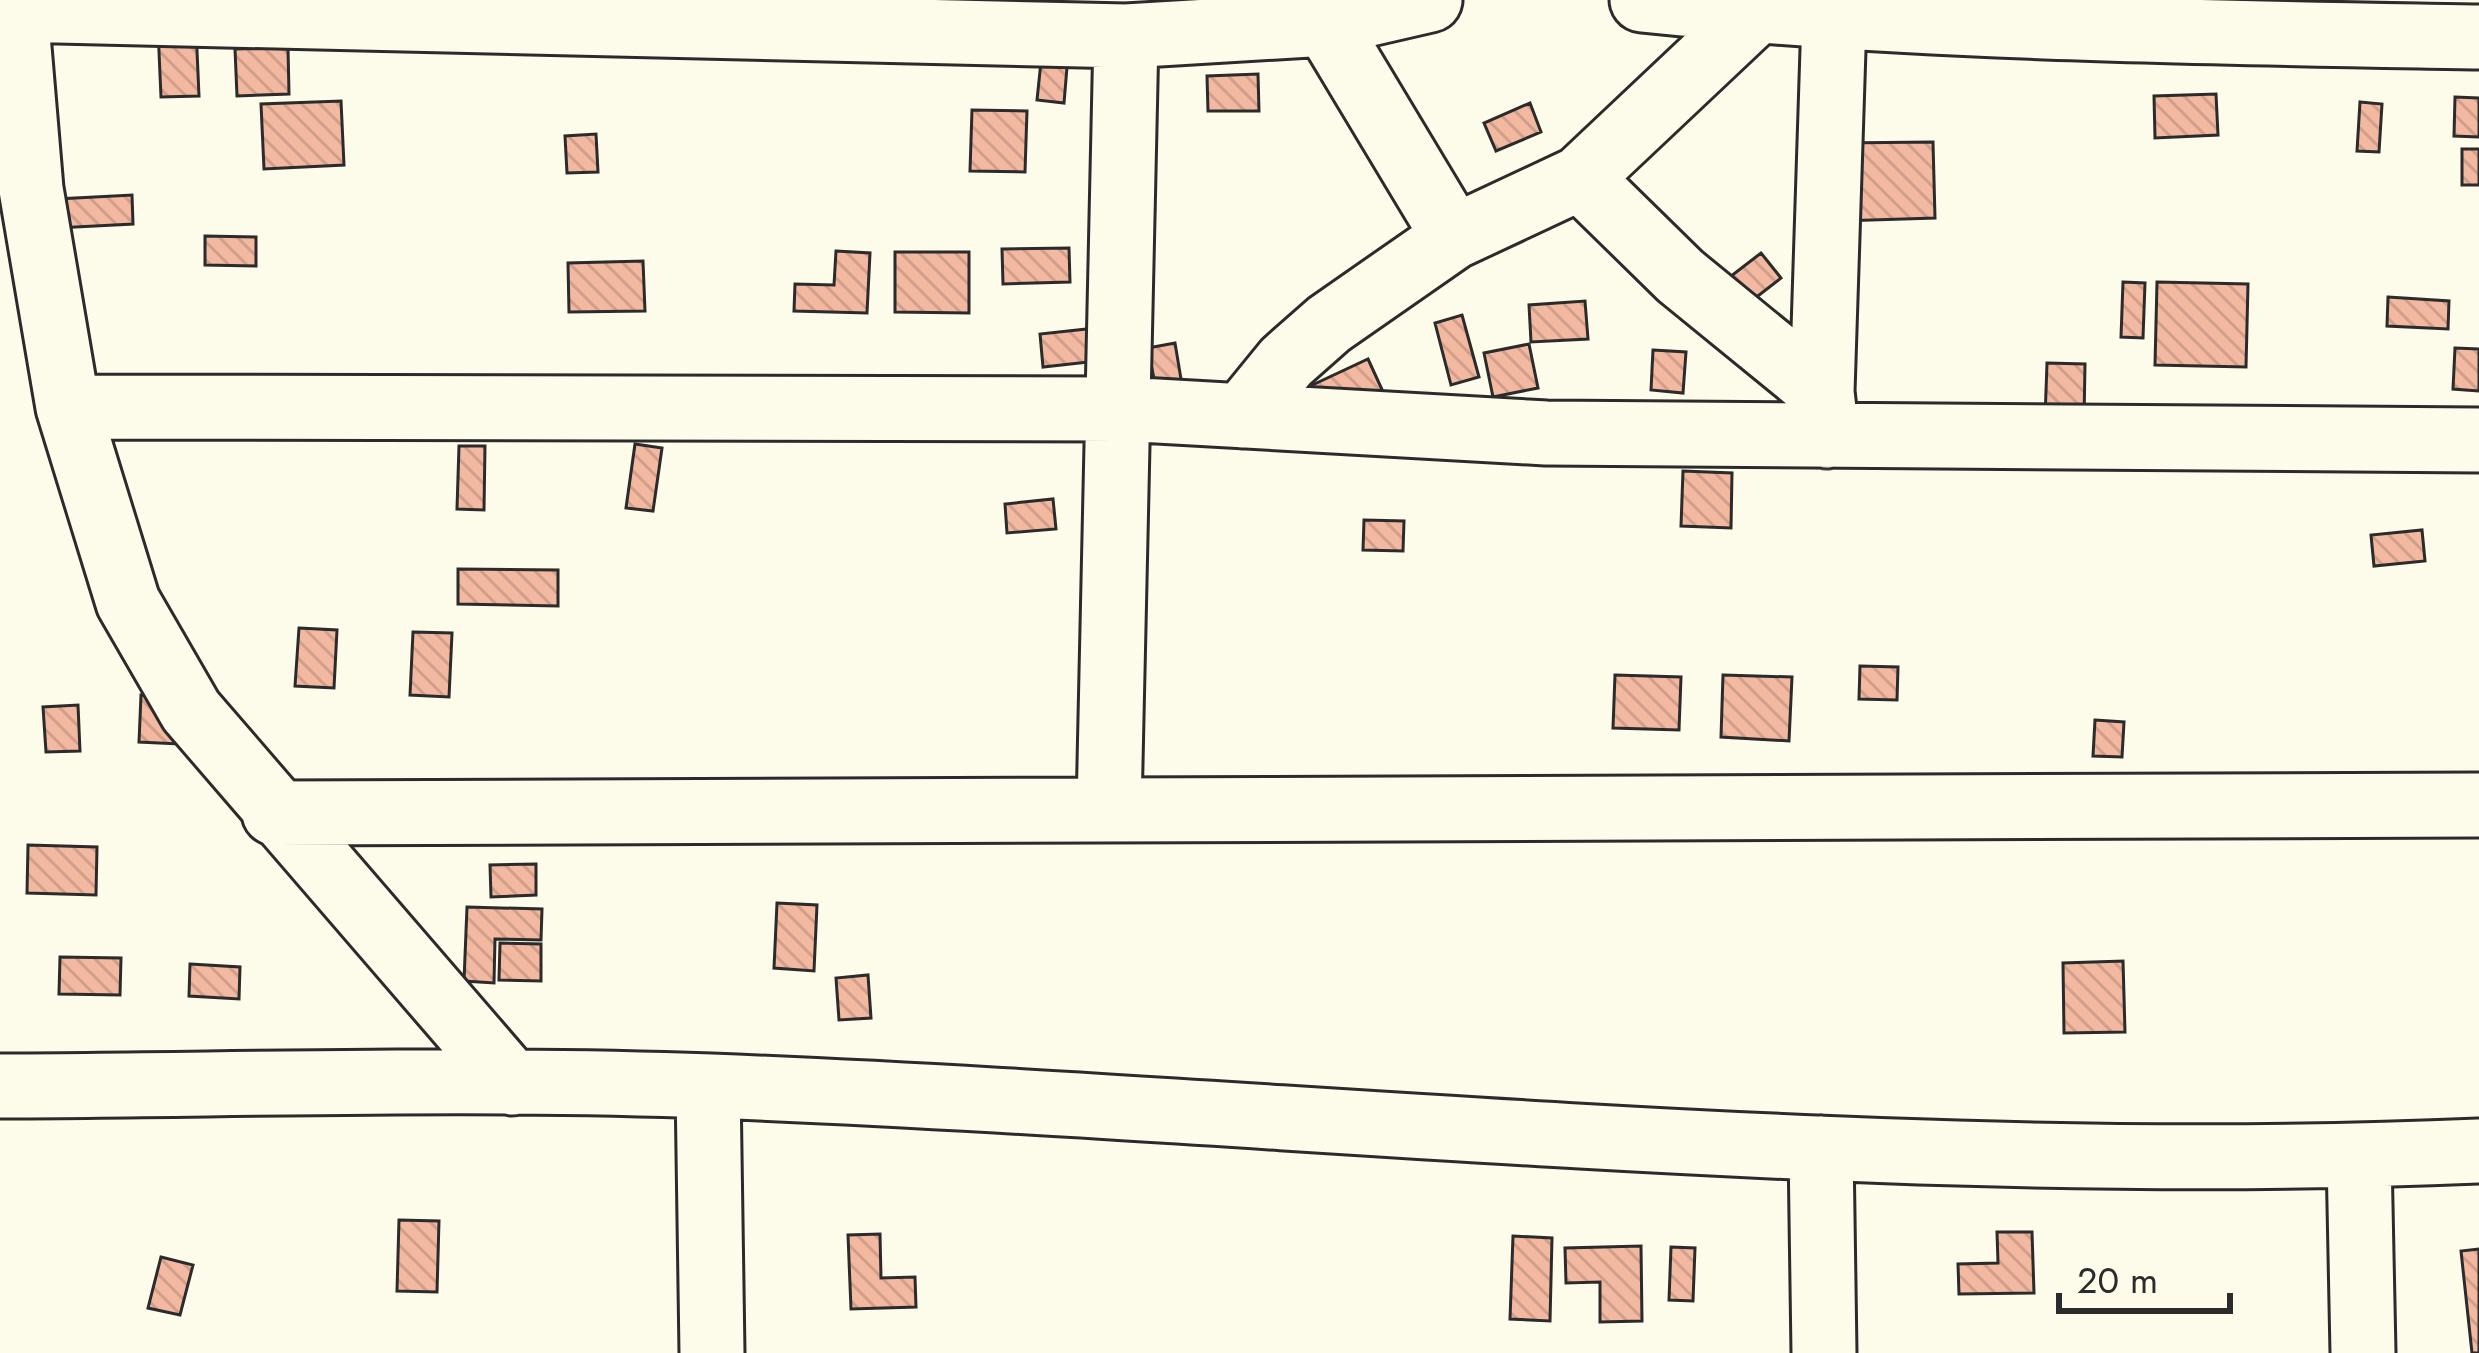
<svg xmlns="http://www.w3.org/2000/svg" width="2479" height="1353" viewBox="0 0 2479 1353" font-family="Jost,sans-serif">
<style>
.building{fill:url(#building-back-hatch);stroke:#2b2b2b;stroke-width:3}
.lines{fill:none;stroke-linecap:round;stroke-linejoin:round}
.minor-casing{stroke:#2b2b2b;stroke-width:69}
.minor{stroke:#fdfbea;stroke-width:63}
</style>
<defs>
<pattern id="building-back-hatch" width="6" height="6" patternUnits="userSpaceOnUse" patternTransform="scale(3)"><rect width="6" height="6" fill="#f2b8a0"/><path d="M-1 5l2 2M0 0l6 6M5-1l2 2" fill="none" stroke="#d09e8a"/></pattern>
</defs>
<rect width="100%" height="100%" fill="#fdfbea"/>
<path class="building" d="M 196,28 L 199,96 L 161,97 L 158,29 Z
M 288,48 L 289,94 L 237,96 L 235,49 Z
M 1042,52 L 1068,55 L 1064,103 L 1037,100 Z
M 1258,74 L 1259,111 L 1208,111 L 1207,76 Z
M 2216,94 L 2218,135 L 2155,138 L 2154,96 Z
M 2455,97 L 2479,98 L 2479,137 L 2454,136 Z
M 341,101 L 344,165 L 264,169 L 261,104 Z
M 2360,102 L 2382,104 L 2379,152 L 2357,151 Z
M 1530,103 L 1541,132 L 1496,151 L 1484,123 Z
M 972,110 L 1027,111 L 1025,172 L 970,171 Z
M 596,134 L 598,172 L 567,173 L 565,136 Z
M 1933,142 L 1935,218 L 1840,221 L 1838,143 Z
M 2462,149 L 2479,149 L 2479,185 L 2462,185 Z
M 132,195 L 133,224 L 57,228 L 57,199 Z
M 205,236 L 256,237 L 256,266 L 205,265 Z
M 1069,248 L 1070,282 L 1003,284 L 1002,249 Z
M 836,251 L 870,253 L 867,313 L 794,311 L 795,284 L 834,285 Z
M 895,252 L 969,252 L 969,313 L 895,312 Z
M 1761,253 L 1781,278 L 1741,309 L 1722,283 Z
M 643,261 L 645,311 L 569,312 L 568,263 Z
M 2123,282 L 2145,283 L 2143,338 L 2121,337 Z
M 2157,282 L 2248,284 L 2246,367 L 2155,365 Z
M 2388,297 L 2449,301 L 2448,329 L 2387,326 Z
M 1585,301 L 1588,339 L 1531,342 L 1529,305 Z
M 1462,315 L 1479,377 L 1451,385 L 1435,323 Z
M 1096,328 L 1098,361 L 1043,367 L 1040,334 Z
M 1175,343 L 1181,379 L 1155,384 L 1148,348 Z
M 1529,344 L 1538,388 L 1493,397 L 1484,353 Z
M 2455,348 L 2479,349 L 2479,391 L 2453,389 Z
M 1653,350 L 1686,352 L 1683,393 L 1651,390 Z
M 1368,359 L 1385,396 L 1306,388 Z
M 2047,363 L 2085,364 L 2084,420 L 2045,419 Z
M 635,444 L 662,448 L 653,511 L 626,508 Z
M 459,446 L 485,446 L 484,510 L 457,509 Z
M 1683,471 L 1732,473 L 1731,528 L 1681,526 Z
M 1053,499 L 1056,529 L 1007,533 L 1005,504 Z
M 1364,520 L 1404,521 L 1403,551 L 1363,550 Z
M 2422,530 L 2425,561 L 2374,566 L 2371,535 Z
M 458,569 L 558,570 L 558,606 L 458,604 Z
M 299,628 L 337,630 L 334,688 L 295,686 Z
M 413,632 L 452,633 L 449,697 L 410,695 Z
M 1860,666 L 1898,667 L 1897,700 L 1859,699 Z
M 1615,675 L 1681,677 L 1679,730 L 1613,728 Z
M 1723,675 L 1792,677 L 1789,741 L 1721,737 Z
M 141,695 L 181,696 L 179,744 L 139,742 Z
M 78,705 L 80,751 L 46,752 L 43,707 Z
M 2095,720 L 2124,722 L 2122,757 L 2093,756 Z
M 28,845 L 97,847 L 96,895 L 27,893 Z
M 536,864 L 536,895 L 491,897 L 490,865 Z
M 777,903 L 817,905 L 814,971 L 774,968 Z
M 467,907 L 542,909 L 541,940 L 495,939 L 494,983 L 464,981 Z
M 500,943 L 541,944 L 541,981 L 499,980 Z
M 60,957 L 121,958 L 120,995 L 59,994 Z
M 2123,961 L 2125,1032 L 2064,1033 L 2063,963 Z
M 190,964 L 240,967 L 239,999 L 189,996 Z
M 868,975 L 871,1018 L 839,1020 L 836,978 Z
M 399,1220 L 439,1221 L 437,1292 L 397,1291 Z
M 1997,1232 L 2032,1232 L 2034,1293 L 1959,1294 L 1958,1264 L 1998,1263 Z
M 880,1234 L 881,1278 L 915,1277 L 916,1307 L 851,1309 L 848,1235 Z
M 1513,1236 L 1552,1238 L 1550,1321 L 1510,1319 Z
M 1641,1246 L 1642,1321 L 1600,1322 L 1600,1282 L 1566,1283 L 1565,1248 Z
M 1671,1247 L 1695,1248 L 1693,1301 L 1669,1300 Z
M 2479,1249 L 2479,1353 L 2472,1353 L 2461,1251 Z
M 161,1257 L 193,1265 L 180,1315 L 148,1308 Z"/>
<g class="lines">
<g class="minor-casing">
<path id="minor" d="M 1,0 L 15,10 L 1126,36 L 1326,24 L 1430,0
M 15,0 L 31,189 L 68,407 L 128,602 L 191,711 L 512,1083
M 1642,0 C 1921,29 2200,32 2479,37
M 1326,24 L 1454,237
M 1580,178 L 1680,276 L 1822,392
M 68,407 L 1122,409 L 1546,433 L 2479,440
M 1242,416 L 1286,362 L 1329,324 L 1454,237 L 1580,178 L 1756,12
M 1827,436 L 1822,392 L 1834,18
M 1109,809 L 1126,36
M 274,813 L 2479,805
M 0,1086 C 237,1085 474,1077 711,1086 C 1299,1109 1889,1177 2479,1151
M 708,1086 L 712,1353
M 1821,1148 L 1824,1353
M 2359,1156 L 2363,1353"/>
</g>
<use href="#minor" class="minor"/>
</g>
<path d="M2059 1293v18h171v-18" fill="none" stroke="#2b2b2b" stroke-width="6"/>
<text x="2077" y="1293" font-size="36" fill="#2b2b2b" stroke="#fdfbea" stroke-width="9" paint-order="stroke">20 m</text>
</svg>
